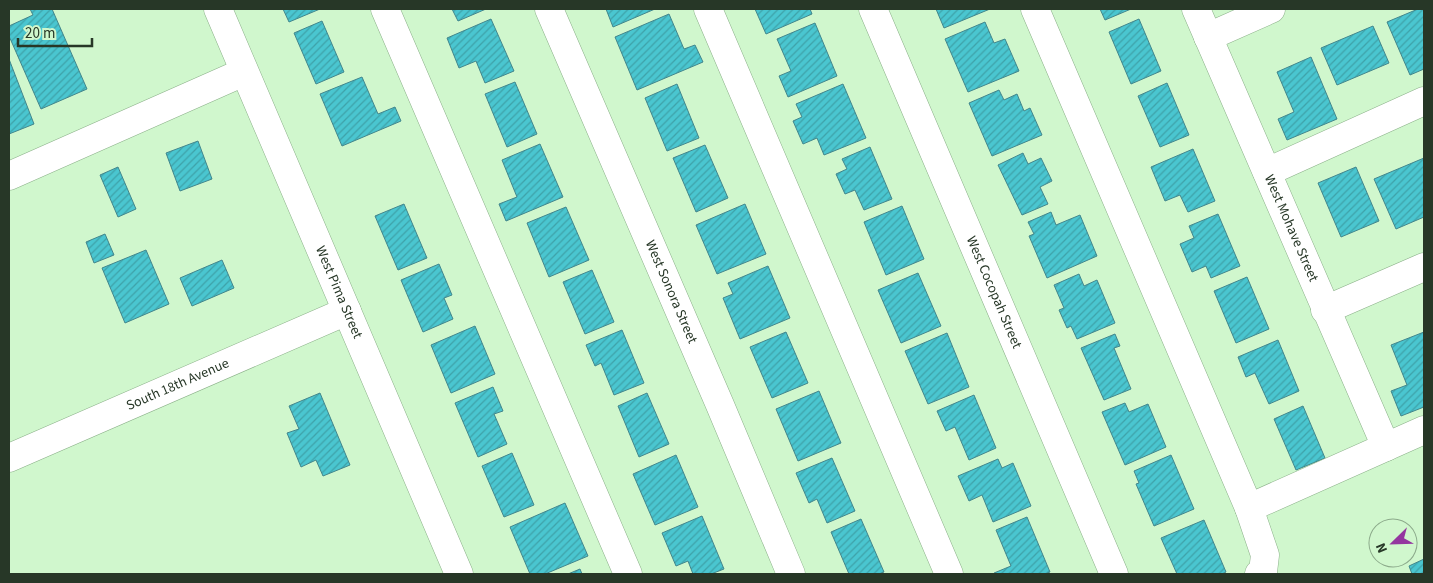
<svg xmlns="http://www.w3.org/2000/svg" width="1433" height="583" viewBox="0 0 1433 583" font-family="'Source Sans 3',sans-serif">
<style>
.building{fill:url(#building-hatch);stroke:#42868c}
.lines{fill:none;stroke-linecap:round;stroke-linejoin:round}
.minor-casing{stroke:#8bb089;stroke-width:29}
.minor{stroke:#fff;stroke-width:28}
.labels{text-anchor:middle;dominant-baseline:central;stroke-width:4.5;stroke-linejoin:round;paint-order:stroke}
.street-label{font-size:14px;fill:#273727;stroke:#d0f7cd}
</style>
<defs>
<pattern id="building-hatch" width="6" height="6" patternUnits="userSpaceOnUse" patternTransform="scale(1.25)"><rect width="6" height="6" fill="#4ac6d0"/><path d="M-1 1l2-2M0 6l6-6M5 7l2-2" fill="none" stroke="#3ea2a9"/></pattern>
</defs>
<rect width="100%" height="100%" fill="#d0f7cd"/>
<path class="building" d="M 30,9 L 52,9 L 87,89 L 41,109 L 9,36 L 9,26 L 33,15 Z
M 283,9 L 320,9 L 289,22 Z
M 452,9 L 486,9 L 458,21 Z
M 606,9 L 655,9 L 613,27 Z
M 755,9 L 810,9 L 812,14 L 766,34 Z
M 936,9 L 990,9 L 944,28 Z
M 1100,9 L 1131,9 L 1105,20 Z
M 1418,9 L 1424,9 L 1424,69 L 1410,75 L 1387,22 Z
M 669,14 L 684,49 L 695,45 L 703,62 L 637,90 L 615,37 Z
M 491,19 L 514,71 L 485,83 L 476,61 L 459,68 L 447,38 Z
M 1139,19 L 1161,71 L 1131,84 L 1109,32 Z
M 322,21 L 344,72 L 316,84 L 294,33 Z
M 985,22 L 994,43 L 1005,39 L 1019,71 L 968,92 L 945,39 Z
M 815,23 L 837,76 L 788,97 L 779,76 L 791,71 L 777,39 Z
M 1373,26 L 1389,63 L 1337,85 L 1321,48 Z
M 1311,57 L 1337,119 L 1287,140 L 1278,119 L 1294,112 L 1277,72 Z
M 9,59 L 34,124 L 9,134 Z
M 362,77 L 378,114 L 395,107 L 401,121 L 342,146 L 320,94 Z
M 515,82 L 537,134 L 507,147 L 485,94 Z
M 1167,83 L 1189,135 L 1160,147 L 1138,96 Z
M 677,84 L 699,138 L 667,151 L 645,98 Z
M 843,84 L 866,138 L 824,155 L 817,138 L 803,144 L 793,121 L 802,117 L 796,104 Z
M 999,90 L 1004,100 L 1017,94 L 1024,111 L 1030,108 L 1042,135 L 992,156 L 969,103 Z
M 198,141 L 212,179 L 180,191 L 166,153 Z
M 540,144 L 563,197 L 506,221 L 499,204 L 517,197 L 502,160 Z
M 705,145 L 728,198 L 696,212 L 673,158 Z
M 870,147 L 892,199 L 864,210 L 855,190 L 845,194 L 836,174 L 847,169 L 842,159 Z
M 1193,149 L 1215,201 L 1188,212 L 1180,195 L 1165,201 L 1151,167 Z
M 1023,153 L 1028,164 L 1041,158 L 1052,181 L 1040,187 L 1048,204 L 1022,215 L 998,165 Z
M 1424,158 L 1424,217 L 1396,229 L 1374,179 Z
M 118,167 L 136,209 L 118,217 L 100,175 Z
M 1356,167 L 1379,221 L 1341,237 L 1318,183 Z
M 404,204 L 427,258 L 398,270 L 375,216 Z
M 745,204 L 766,254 L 717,274 L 696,225 Z
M 902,206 L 924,259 L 886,275 L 864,222 Z
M 566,207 L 589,260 L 549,277 L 527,223 Z
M 1051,212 L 1056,225 L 1080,215 L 1097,256 L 1047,278 L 1029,236 L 1034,234 L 1028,222 Z
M 1218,214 L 1240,266 L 1211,278 L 1206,266 L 1192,272 L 1180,244 L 1194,238 L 1189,226 Z
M 105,234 L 114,255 L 94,263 L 86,242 Z
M 146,250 L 169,304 L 125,323 L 102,268 Z
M 222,260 L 234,288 L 192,306 L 180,278 Z
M 439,264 L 452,295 L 444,298 L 453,319 L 423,332 L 401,280 Z
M 768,266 L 790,318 L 740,339 L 723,298 L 733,294 L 728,283 Z
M 592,270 L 614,322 L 585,334 L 563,282 Z
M 918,273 L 941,326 L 901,343 L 878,290 Z
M 1079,274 L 1084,286 L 1097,280 L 1115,323 L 1077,339 L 1071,326 L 1067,328 L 1059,310 L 1064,308 L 1054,285 Z
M 1247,277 L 1269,329 L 1236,343 L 1214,291 Z
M 475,326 L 495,374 L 451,393 L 431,345 Z
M 622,330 L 644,383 L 614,395 L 601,363 L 595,366 L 586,345 Z
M 786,332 L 808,383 L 772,398 L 750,347 Z
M 1424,332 L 1424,407 L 1401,416 L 1391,391 L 1407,385 L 1391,345 Z
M 947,333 L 969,387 L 928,404 L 905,351 Z
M 1115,334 L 1120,346 L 1114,348 L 1131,389 L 1104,400 L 1081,348 Z
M 1278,340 L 1299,391 L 1269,404 L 1255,373 L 1246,377 L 1238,357 Z
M 493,387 L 503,411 L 494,414 L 507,444 L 478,457 L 455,403 Z
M 819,391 L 841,443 L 798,461 L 776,409 Z
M 320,393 L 350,465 L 323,476 L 316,460 L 301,467 L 287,433 L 299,429 L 289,406 Z
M 647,393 L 669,444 L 639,457 L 618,406 Z
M 974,395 L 996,448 L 969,460 L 955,427 L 946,431 L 937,411 Z
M 1125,403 L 1129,412 L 1148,404 L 1166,447 L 1125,465 L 1102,412 Z
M 1303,406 L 1325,458 L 1296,470 L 1274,419 Z
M 512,453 L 534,505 L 504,517 L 482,466 Z
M 676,455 L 698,507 L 655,525 L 633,474 Z
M 1171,455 L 1194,509 L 1154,526 L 1136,484 L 1139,483 L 1134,471 Z
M 832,458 L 855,511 L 827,523 L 817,499 L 809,503 L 796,473 Z
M 998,459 L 1002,468 L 1013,463 L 1031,506 L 993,522 L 982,495 L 969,501 L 958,476 Z
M 565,503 L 588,556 L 545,574 L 530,574 L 510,527 Z
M 702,516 L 724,569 L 711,574 L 693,574 L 688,561 L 676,566 L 662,533 Z
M 1027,517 L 1050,572 L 1045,574 L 994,574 L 994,573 L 1011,566 L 996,530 Z
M 861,519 L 884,572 L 879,574 L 849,574 L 831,532 Z
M 1204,520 L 1226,572 L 1222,574 L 1177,574 L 1161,538 Z
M 1424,559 L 1424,574 L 1412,574 L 1409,566 Z
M 580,569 L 582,574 L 568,574 Z"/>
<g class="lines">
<g class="minor-casing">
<g id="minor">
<path id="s1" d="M 218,9 L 459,574"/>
<path d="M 385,9 L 628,574"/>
<path id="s2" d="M 549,9 L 720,405 L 791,574"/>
<path d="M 708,9 L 949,574"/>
<path id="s3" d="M 873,9 L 1114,574"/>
<path d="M 1035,9 L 1249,508 L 1265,555 L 1263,572 L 1259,574"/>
<path id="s4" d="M 1196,9 L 1386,447"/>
<path d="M 1208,37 L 1271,9"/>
<path d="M 1267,172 L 1424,101"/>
<path d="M 9,176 L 244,72"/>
<path d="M 1325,310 L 1424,267"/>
<path id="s5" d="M 9,458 L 347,311"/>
<path d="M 1249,508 L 1424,430"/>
</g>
</g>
<use href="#minor" class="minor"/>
</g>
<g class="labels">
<g class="street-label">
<text stroke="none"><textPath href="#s4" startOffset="239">West Mohave Street</textPath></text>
<text stroke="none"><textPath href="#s2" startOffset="308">West Sonora Street</textPath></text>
<text stroke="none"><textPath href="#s1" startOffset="308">West Pima Street</textPath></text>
<text stroke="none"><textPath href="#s3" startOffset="308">West Cocopah Street</textPath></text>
<text stroke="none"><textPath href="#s5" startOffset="184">South 18th Avenue</textPath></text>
</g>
</g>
<rect width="1433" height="583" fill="none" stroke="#273727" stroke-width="20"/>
<g transform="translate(1393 543) rotate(247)"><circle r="24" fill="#d0f7cd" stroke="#8caa8b"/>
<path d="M0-4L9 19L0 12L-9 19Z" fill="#94369f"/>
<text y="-8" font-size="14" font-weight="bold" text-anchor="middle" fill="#273727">N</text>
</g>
<path d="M18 38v8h74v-8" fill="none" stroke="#273727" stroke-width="2.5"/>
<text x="25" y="38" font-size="15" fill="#273727" stroke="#d0f7cd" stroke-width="4" paint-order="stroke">20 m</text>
</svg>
